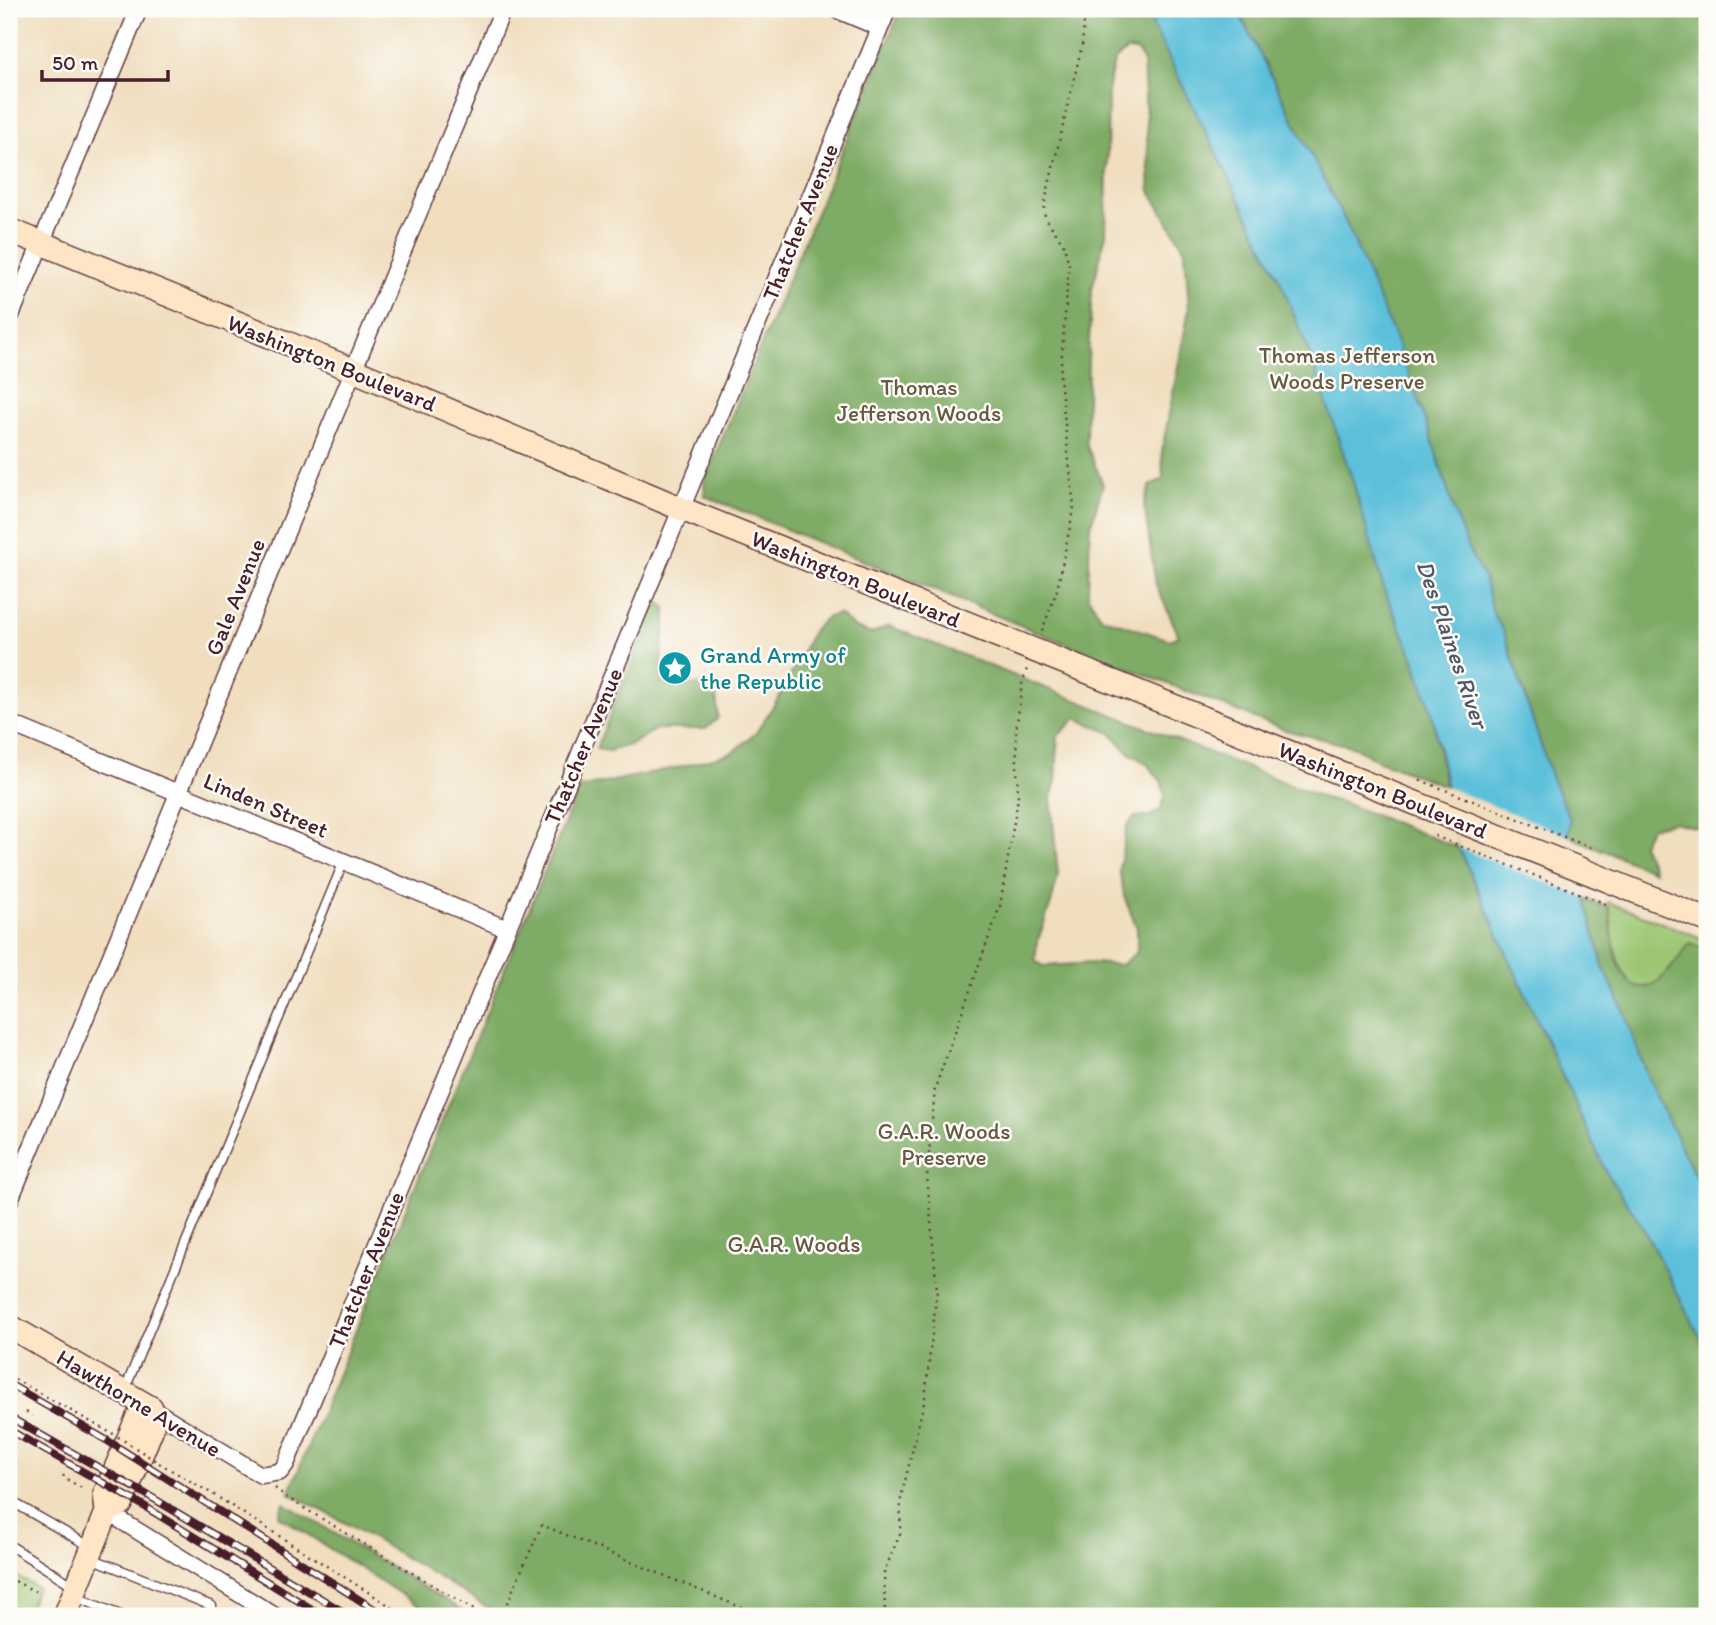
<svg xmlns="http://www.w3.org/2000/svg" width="1716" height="1625" viewBox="0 0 1716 1625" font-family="Itim,sans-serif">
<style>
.green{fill:#9dc673;stroke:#74724f;stroke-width:2}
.forest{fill:#7eab65;stroke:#646548;stroke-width:2;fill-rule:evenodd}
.water{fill:#5cc0da;stroke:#537082;stroke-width:2}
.pier{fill:#f0debf}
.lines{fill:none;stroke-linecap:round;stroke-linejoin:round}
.lane-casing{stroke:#633c41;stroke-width:11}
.street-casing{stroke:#633c41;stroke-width:19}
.secondary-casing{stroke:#633c41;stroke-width:26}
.path{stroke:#633c41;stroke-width:2.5;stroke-dasharray:2 5;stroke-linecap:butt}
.lane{stroke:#fff;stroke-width:8}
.street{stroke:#fff;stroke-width:16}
.secondary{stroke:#fde5c5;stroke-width:23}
.rail-casing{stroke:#4a1f2b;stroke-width:8}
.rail{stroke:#fdfcf7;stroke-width:5;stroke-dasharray:16;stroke-linecap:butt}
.path-bridge{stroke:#633c41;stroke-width:2.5;stroke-dasharray:2 5;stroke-linecap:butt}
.labels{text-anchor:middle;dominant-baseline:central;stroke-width:5;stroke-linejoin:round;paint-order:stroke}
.street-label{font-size:23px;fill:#4a1f2b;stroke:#fdfcf7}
.park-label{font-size:23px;fill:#675944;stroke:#fdfcf7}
.culture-label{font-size:23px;fill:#0d838f;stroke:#fdfcf7;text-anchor:start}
.water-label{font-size:24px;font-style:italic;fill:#505768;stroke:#fdfcf7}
</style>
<rect width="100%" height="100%" fill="#fdfcf7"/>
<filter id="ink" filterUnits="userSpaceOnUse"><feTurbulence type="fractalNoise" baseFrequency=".0143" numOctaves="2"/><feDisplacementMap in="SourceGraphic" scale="14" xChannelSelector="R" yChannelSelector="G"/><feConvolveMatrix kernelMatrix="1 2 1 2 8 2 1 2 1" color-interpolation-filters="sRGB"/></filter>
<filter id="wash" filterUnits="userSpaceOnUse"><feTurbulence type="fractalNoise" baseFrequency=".00686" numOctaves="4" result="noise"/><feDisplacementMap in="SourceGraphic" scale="28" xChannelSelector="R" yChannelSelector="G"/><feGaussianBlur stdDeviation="1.57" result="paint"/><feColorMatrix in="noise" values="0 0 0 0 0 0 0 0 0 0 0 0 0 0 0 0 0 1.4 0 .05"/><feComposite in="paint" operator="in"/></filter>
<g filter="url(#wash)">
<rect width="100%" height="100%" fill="#f0debf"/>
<path class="green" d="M 1584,898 L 1609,907 L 1608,902 L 1707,940 L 1707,1200 L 1622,1007 Z
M 9,1572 L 37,1588 L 25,1616 L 9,1616 Z"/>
<path class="forest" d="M 901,9 L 1147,9 L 1154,28 L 1281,282 L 1311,357 L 1353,481 L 1385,592 L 1413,656 L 1432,713 L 1445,786 L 1379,761 L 1355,747 L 1285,730 L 1049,637 L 705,496 L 704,482 ZM 1127,50 L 1137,51 L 1143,60 L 1150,191 L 1185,250 L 1189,309 L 1162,450 L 1163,479 L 1150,486 L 1144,504 L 1156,585 L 1179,636 L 1170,640 L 1101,617 L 1088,596 L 1090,528 L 1103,484 L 1086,444 L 1088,359 L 1092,289 L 1106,234 L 1108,87 L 1114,61 Z
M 1237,9 L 1707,9 L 1707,830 L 1673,822 L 1650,828 L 1642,844 L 1654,871 L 1568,836 L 1570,819 L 1552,779 L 1503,630 L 1494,616 L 1484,578 L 1470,553 L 1456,517 L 1430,433 L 1348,227 Z
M 656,603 L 660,603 L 666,608 C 668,627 656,660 664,675 C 666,680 672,684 675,688 L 712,683 L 716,693 L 718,718 L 706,729 L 656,729 L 632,744 L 609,751 L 596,749 Z
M 839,614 L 853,627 L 871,634 L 889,626 L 1324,798 L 1341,802 L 1459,848 L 1607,1174 L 1640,1222 L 1707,1350 L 1707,1616 L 501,1616 C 431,1572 362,1530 289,1493 L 579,788 L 680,767 L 731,753 L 755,734 L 783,691 L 813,630 L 826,618 ZM 1076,718 L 1111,733 L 1129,753 L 1146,763 L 1161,781 L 1165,796 L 1161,809 L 1150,816 L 1135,817 L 1127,826 L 1119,869 L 1125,899 L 1137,928 L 1137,952 L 1121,965 L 1094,963 L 1043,966 L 1035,961 L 1037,943 L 1051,903 L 1058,876 L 1051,798 L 1056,781 L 1058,736 Z
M 1585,900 L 1610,908 C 1611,927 1615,996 1649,986 C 1663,982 1681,954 1690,943 L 1707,950 L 1707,1200 L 1650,1084 L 1622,1007 L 1604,969 Z
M 284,1503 L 472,1616 L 435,1616 L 279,1516 Z"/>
<path class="water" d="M 1147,9 L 1237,9 L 1348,227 L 1397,342 L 1430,433 L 1456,517 L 1470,553 L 1484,578 L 1494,616 L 1503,630 L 1552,779 L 1570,819 L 1568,836 L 1604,969 L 1622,1007 L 1650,1084 L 1707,1200 L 1707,1350 L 1640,1222 L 1607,1174 L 1459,848 L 1432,713 L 1413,656 L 1385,592 L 1353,481 L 1311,357 L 1281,282 L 1154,28 Z"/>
<path class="pier" d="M 1441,785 L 1571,837 L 1588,899 L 1459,848 Z"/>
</g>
<g filter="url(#ink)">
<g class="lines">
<g class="lane-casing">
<path id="lane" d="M 125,1389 L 344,861
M 9,1500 L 91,1547
M 9,1545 L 74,1586
M 91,1558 L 212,1606 L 208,1616
M 76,1597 L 123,1616"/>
</g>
<g class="street-casing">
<path id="street" d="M 835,9 L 880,28
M 9,320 L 139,9
M 9,723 L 507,929
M 9,1202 L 503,9
M 151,1408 L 261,1475 L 280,1472 L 286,1464 L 888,9
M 107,1512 L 275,1616"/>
</g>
<g class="secondary-casing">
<path id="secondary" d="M 9,230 L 353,370 L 682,509 L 1707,920
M 9,1326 L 151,1408
M 107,1512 L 121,1504 L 152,1428 L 151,1408
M 65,1616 L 107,1512 L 105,1494 L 137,1419 L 151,1408"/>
</g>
<path class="path" d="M 1042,631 L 1057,590 L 1074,507 L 1060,378 L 1069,265 L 1064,245 L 1045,217 L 1044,206 L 1082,45 L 1085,9
M 1420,780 L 1592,848
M 1435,836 L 1609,905
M 9,1376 L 109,1432
M 26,1412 L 32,1416
M 159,1463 L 211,1493 L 406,1616
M 64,1475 L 63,1477 L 85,1490
M 275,1488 L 289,1499 L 484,1616
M 9,1578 L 38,1593
M 501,1616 L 542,1525 L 762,1616
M 885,1616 L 884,1572 L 900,1534 L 901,1498 L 925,1398 L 937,1290 L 927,1176 L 935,1088 L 1000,906 L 1018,798 L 1016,732 L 1022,684 L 1027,669"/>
<use href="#lane" class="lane"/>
<use href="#street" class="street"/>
<use href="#secondary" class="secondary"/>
<g class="rail-casing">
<path id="rail" d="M 9,1384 L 108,1441 L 385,1616
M 9,1417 L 151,1497 L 350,1616
M 9,1430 L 139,1503 L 323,1616"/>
</g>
<use href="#rail" class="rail"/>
<path class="path-bridge" d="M 112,1433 L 156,1461"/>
</g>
</g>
<defs>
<g id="sight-disc" transform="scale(1.75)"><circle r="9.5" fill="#0f9aa8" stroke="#fdfcf7"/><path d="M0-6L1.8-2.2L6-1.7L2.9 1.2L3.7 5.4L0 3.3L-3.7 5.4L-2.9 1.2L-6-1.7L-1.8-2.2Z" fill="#fff"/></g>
</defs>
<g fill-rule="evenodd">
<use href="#sight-disc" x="675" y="668"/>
</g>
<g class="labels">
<g class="street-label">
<text transform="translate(800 222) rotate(-68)">Thatcher Avenue</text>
<text transform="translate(332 363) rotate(22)">Washington Boulevard</text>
<text transform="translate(856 579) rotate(22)">Washington Boulevard</text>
<text transform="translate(235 597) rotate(-68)">Gale Avenue</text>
<text transform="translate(583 746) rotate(-67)">Thatcher Avenue</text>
<text transform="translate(1383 790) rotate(22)">Washington Boulevard</text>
<text transform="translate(266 805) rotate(23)">Linden Street</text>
<text transform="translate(366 1270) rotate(-68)">Thatcher Avenue</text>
<text transform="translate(139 1403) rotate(31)">Hawthorne Avenue</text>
</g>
<g class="park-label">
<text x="1347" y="355">Thomas Jefferson<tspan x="1347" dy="26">Woods Preserve</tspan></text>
<text x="919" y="387">Thomas<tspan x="919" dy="26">Jefferson Woods</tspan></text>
<text x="944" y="1131">G.A.R. Woods<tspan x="944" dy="26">Preserve</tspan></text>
<text x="794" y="1244">G.A.R. Woods</text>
</g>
<g class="culture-label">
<text x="700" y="655">Grand Army of<tspan x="700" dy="26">the Republic</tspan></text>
</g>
<g class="water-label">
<text transform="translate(1453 644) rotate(71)">Des Plaines River</text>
</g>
</g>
<rect width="1716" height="1625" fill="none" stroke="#fdfcf7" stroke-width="35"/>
<path d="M42 70v10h126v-10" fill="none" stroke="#4a1f2b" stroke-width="3.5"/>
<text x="52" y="70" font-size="21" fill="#4a1f2b" stroke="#fdfcf7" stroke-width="5" paint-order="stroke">50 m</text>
</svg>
